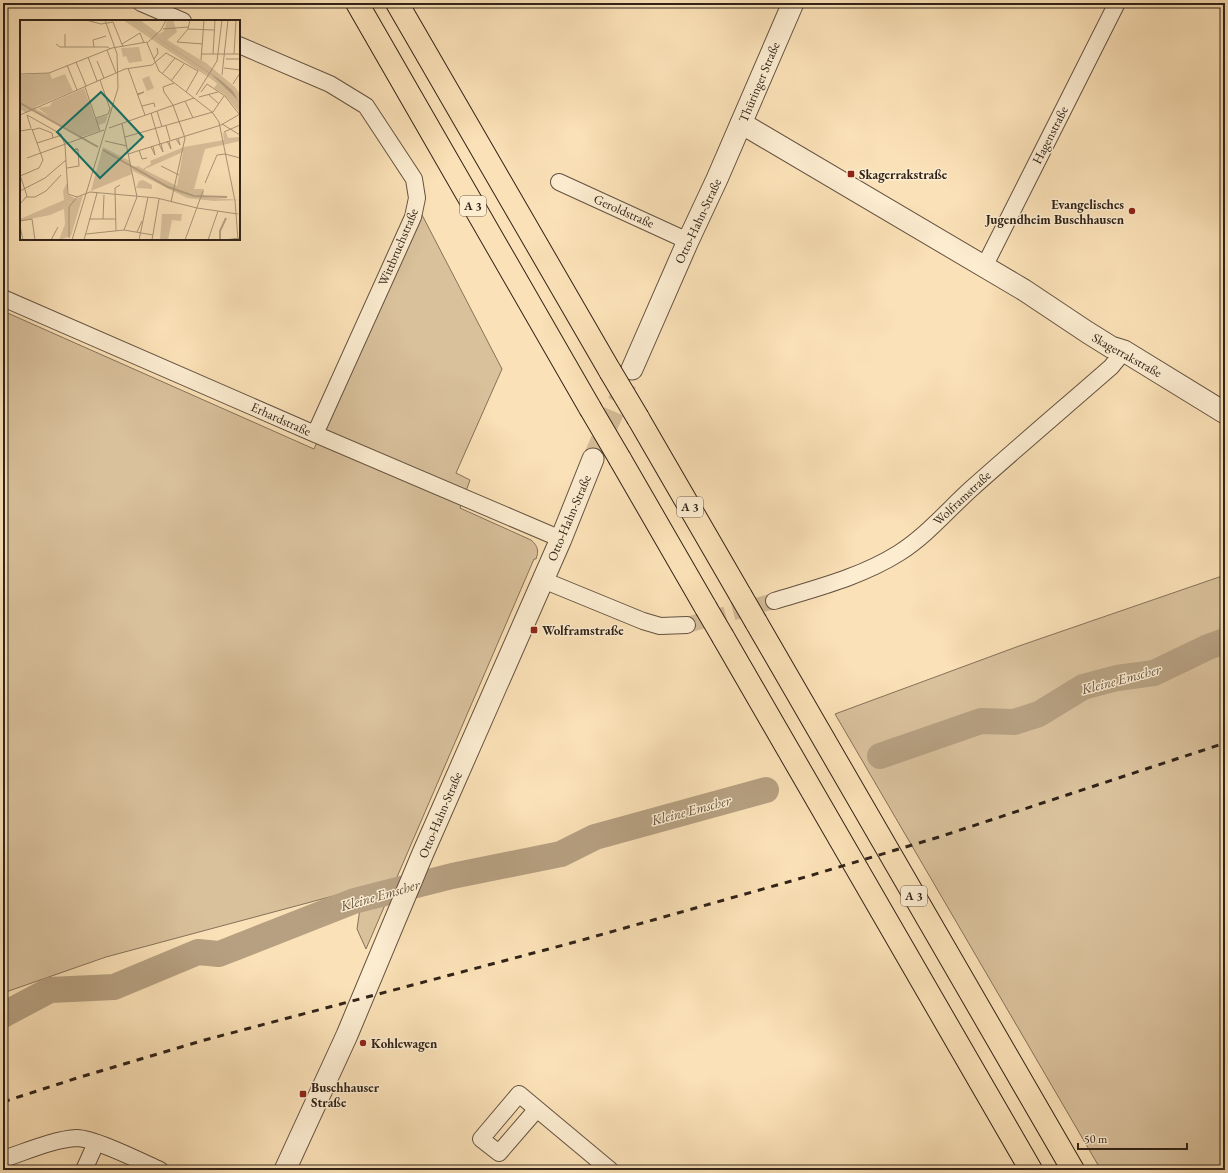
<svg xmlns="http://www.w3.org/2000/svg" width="1228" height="1173" viewBox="0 0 1228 1173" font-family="'EB Garamond',serif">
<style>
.green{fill:#d9c19c;stroke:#85725a}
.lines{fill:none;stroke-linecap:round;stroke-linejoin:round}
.river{stroke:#b6a081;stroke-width:26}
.minor-tunnel{stroke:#d3bb97;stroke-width:16;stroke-dasharray:16 8;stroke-linecap:butt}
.tertiary-tunnel{stroke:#d3bb97;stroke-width:21;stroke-dasharray:21 10;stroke-linecap:butt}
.minor-casing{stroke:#645240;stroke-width:18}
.tertiary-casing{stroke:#645240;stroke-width:23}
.motorway-casing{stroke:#312318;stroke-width:24}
.minor{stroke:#fcecd0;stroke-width:16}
.tertiary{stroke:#fcecd0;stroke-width:21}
.motorway{stroke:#fbe1b7;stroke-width:22}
.rail{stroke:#312318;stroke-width:3;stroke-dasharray:7 7;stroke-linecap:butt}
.motorway-bridge-casing{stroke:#312318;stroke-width:24;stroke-linecap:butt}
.motorway-bridge{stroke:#fbe1b7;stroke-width:22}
.poi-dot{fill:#8f2418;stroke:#fcecd0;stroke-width:1.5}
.labels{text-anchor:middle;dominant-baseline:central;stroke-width:3;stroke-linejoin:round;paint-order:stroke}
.shield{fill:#fcecd0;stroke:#6e5f4f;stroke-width:1}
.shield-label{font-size:12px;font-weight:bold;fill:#312318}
.street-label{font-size:13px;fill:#312318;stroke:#fcecd0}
.poi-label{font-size:13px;font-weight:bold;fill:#312318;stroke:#fcecd0;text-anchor:start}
.water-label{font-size:14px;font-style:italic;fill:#604f3d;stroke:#fcecd0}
.inset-river{fill:none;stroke:#b6a081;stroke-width:2}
.inset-road{fill:none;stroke:#aa9577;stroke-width:1}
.view{fill:#0f766e;fill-opacity:0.15;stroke:#0f766e;stroke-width:2}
.inset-edge{fill:none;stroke:#312318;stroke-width:2}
</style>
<rect width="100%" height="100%" fill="#fbe1b7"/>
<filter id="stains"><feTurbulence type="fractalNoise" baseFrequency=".005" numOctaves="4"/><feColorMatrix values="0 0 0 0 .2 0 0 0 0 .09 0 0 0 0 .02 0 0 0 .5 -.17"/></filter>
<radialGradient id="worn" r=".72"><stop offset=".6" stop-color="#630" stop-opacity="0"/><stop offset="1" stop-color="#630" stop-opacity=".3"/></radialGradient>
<path class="green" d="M 420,211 L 502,369 L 456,473 L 470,480 L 460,508 L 531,540 C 538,546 539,551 536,559 L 534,559 L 366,949 L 357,929 L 363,888 L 106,957 L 3,993 L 3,311 L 314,449 Z
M 1225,575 L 1225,1170 L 1101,1170 L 835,714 L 1019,646 Z"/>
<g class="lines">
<path class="river" d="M 880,756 L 981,721 L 1014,722 L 1039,714 L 1083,687 L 1117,678 L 1154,673 L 1208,647 L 1225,641
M 3,1015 L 50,990 L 114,987 L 198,952 L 219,954 L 354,901 L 452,876 L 561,854 L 595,837 L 766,790"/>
<path class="minor-tunnel" d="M 687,625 L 774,601"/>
<path class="tertiary-tunnel" d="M 593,459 L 628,379"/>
<g class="minor-casing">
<path id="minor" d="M 141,3 L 183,21
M 239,45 L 330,84 L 366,106 L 414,179 L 417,198 L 413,217 L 315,434
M 559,182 L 688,241
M 984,267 L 1117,3
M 3,298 L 315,434 L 561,539
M 543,580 L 643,621 L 660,626 L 687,625
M 774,601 C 816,588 861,577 899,553 C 926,536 948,510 971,489 C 1017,448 1064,408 1111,367 L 1124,351
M 537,1109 L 499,1153 L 481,1139 L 519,1094 L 610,1170
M 3,1159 C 25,1152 54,1139 77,1138 C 94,1138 142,1162 160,1170
M 84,1170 L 96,1143"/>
</g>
<g class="tertiary-casing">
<path id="tertiary" d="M 741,123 L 1024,290 L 1087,332 L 1111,347 L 1124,351 L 1225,413
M 632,369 L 688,241 L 717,179 L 793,3
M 285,1170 L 347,1035 L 423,853 L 561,539 L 593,459"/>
</g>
<g class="motorway-casing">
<path id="motorway" d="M 357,3 L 590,408
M 397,3 L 610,371
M 638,418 L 741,596
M 620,459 L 706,608
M 756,622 L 1073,1170
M 723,637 L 1031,1170"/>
</g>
<use href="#minor" class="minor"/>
<use href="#tertiary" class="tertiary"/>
<use href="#motorway" class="motorway"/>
<path class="rail" d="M 3,1102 L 77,1078 L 201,1041 L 575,942 L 809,876 L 939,837 L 1225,743"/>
<g class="motorway-bridge-casing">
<path id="motorway-bridge" d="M 610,371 L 638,418
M 590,408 L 620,459
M 741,596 L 756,622
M 706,608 L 723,637"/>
</g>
<use href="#motorway-bridge" class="motorway-bridge"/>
</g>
<g class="poi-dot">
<rect x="847" y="170" width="8" height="8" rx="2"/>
<circle cx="1132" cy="211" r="4"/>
<rect x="530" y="626" width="8" height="8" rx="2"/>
<circle cx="363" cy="1043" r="4"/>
<rect x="299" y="1090" width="8" height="8" rx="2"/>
</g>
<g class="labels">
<g class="shield">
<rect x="460" y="196" width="26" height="20" rx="3"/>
<rect x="677" y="497" width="26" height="20" rx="3"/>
<rect x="901" y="886" width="26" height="20" rx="3"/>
</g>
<g class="shield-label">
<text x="473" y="206">A 3</text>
<text x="690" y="507">A 3</text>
<text x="914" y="896">A 3</text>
</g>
<g class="street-label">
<text transform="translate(759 82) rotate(-67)">Thüringer Straße</text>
<text transform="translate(1050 135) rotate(-63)">Hagenstraße</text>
<text transform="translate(624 211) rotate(24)">Geroldstraße</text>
<text transform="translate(698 221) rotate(-65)">Otto-Hahn-Straße</text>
<text transform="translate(398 247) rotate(-67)">Wittbruchstraße</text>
<text transform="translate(1127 355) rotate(29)">Skagerrakstraße</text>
<text transform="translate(281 419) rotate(24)">Erhardstraße</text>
<text transform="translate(962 498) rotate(-43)">Wolframstraße</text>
<text transform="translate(569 518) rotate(-67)">Otto-Hahn-Straße</text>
<text transform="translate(440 815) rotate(-67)">Otto-Hahn-Straße</text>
</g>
<g class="poi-label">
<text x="859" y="174">Skagerrakstraße</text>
<text x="1124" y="204" text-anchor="end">Evangelisches<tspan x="1124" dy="15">Jugendheim Buschhausen</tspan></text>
<text x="542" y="630">Wolframstraße</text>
<text x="371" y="1043">Kohlewagen</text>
<text x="311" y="1087">Buschhauser<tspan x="311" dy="15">Straße</tspan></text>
</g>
<g class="water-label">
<text transform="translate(1121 679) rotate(-15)">Kleine Emscher</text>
<text transform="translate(691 810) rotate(-15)">Kleine Emscher</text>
<text transform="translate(380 895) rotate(-16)">Kleine Emscher</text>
</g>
</g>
<g transform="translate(20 20)">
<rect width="220" height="220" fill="#fbe1b7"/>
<path d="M 103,0 L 120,0 L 139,14 L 144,11 L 147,0 L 153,0 L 157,12 L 147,20 L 186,43 L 215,67 L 220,74 L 220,80 L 209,69 L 220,82 L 220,93 L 204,74 L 194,68 L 197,64 L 194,61 ZM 119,27 L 122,41 L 109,43 L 106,36 L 103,37 L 101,28 ZM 30,53 L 32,59 L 45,54 L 53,71 L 15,87 L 16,89 L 29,96 L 18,88 L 30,86 L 32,82 L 64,68 L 75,99 L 88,95 L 85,103 L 79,105 L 79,111 L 58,118 L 60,116 L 14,90 L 6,93 L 0,89 L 0,55 ZM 129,56 L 134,68 L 127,71 L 122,59 ZM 206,112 L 208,118 L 220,117 L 220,121 L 185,129 L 174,169 L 184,169 L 183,177 L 220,180 L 194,181 L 167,178 L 113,151 L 112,147 L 118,146 L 123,149 L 131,144 L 130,141 L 164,127 L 204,120 L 203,113 ZM 163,132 L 157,166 L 125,150 L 125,149 ZM 83,127 L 110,141 L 112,154 L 71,171 ZM 123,160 L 132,165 L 132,169 L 116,168 L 119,161 ZM 47,163 L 47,174 L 56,179 L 63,175 L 51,216 L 39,220 L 45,204 L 44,189 L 30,195 L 0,201 L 0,199 L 44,180 L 43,171 ZM 142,194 L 162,194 L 161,201 L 152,200 L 148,220 L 140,220 Z" fill="#d9c19c" fill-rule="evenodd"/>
<path d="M 110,0 L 199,59 L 212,70 L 220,82 L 192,55 Z" fill="#b6a081"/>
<path class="inset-river" d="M 0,83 L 78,127M 83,130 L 148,167 L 174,176 L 207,177M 200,219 L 200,211 L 206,198"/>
<path class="inset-road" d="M 66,0 L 81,4 L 93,2 L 103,27M 146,0 L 141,10 L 127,23 L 139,51 L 192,92 L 199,102 L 215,181 L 218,220M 170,0 L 168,9 L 157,22 L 183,24M 143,9 L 168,7M 168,9 L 194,10M 36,24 L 40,27 L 88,27 L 90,29M 102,24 L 120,13 L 124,23M 45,27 L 45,14M 74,27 L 73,20 L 86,16M 87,30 L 96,53M 182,34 L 220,34M 193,34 L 195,0M 214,34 L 216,0M 68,37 L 77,61M 134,39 L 138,33 L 137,28M 206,39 L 220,39M 181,40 L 184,0M 77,41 L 84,58M 56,42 L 66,66M 47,45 L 57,70M 108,48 L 125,95M 204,48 L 220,50M 0,54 L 29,53 L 92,28 L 127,22M 142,54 L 155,38M 202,55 L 208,0M 151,61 L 164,44M 213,64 L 220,53M 65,67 L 80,111M 144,72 L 143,67 L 154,63M 144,72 L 153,85M 181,72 L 187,64 L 205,76 L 219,94M 117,74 L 124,72 L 118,75M 188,74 L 199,84M 176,75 L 197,41 L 202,0M 179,77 L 198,72M 165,81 L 173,98M 122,86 L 134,83 L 135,87M 137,91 L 142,107M 131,93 L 140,124M 0,95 L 105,49 L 132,45 L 146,33 L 178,51 L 166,72M 7,95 L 41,114 L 45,125 L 48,174 L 57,177M 7,95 L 11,108M 76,98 L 88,94 L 90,89 L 80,60M 102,104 L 117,177 L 104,210M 202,104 L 220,115M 146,106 L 150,120M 89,108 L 174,78M 12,110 L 19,108 L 32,113 L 33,118M 0,111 L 12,109 L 23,140 L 19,148 L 0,156M 204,112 L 220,105M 105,117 L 193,92 L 204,76M 156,119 L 160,125 L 158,118M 85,121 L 107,126M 147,121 L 151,129 L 149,121M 17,123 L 42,115M 139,124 L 143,132 L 141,123M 131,127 L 135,135 L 133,126M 119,130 L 122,139 L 127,138M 108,134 L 201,105 L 220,94M 7,138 L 84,110M 141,146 L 159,155M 47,148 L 59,146 L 58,129 L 55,129 L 58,130M 0,155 L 7,176 L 0,184M 185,163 L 197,135 L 205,134 L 220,138M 0,171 L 25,158 L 46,140M 6,177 L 15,177 L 26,171 L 41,155M 151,182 L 165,118 L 153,85M 69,199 L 96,199M 83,199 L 84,175M 0,201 L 12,199 L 15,220M 0,206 L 3,220M 96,211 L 95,168 L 100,165M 117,212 L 122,201M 66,214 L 104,210 L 133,215M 49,218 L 49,187 L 57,177 L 70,172 L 137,178 L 177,188 L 218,194M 31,220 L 38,207M 52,220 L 98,68 L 97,34 L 85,0M 64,220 L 77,173M 119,220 L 128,177M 132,220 L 139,179M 165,220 L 183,171M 188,220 L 198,191M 205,220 L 219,218"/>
<path class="view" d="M 81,72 L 123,117 L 80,158 L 37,112 Z"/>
<rect width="220" height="220" class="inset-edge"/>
</g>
<rect width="1228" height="1173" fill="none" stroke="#fbe1b7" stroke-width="16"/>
<rect x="4" y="4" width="1220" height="1165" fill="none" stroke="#312318" stroke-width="2"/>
<rect x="8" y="8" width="1212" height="1157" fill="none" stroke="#312318"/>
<path d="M1078 1143v6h109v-6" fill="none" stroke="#312318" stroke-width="2"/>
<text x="1084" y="1143" font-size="12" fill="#312318" stroke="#fcecd0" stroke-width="3" paint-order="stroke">50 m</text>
<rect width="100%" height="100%" filter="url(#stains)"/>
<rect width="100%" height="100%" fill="url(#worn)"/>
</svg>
